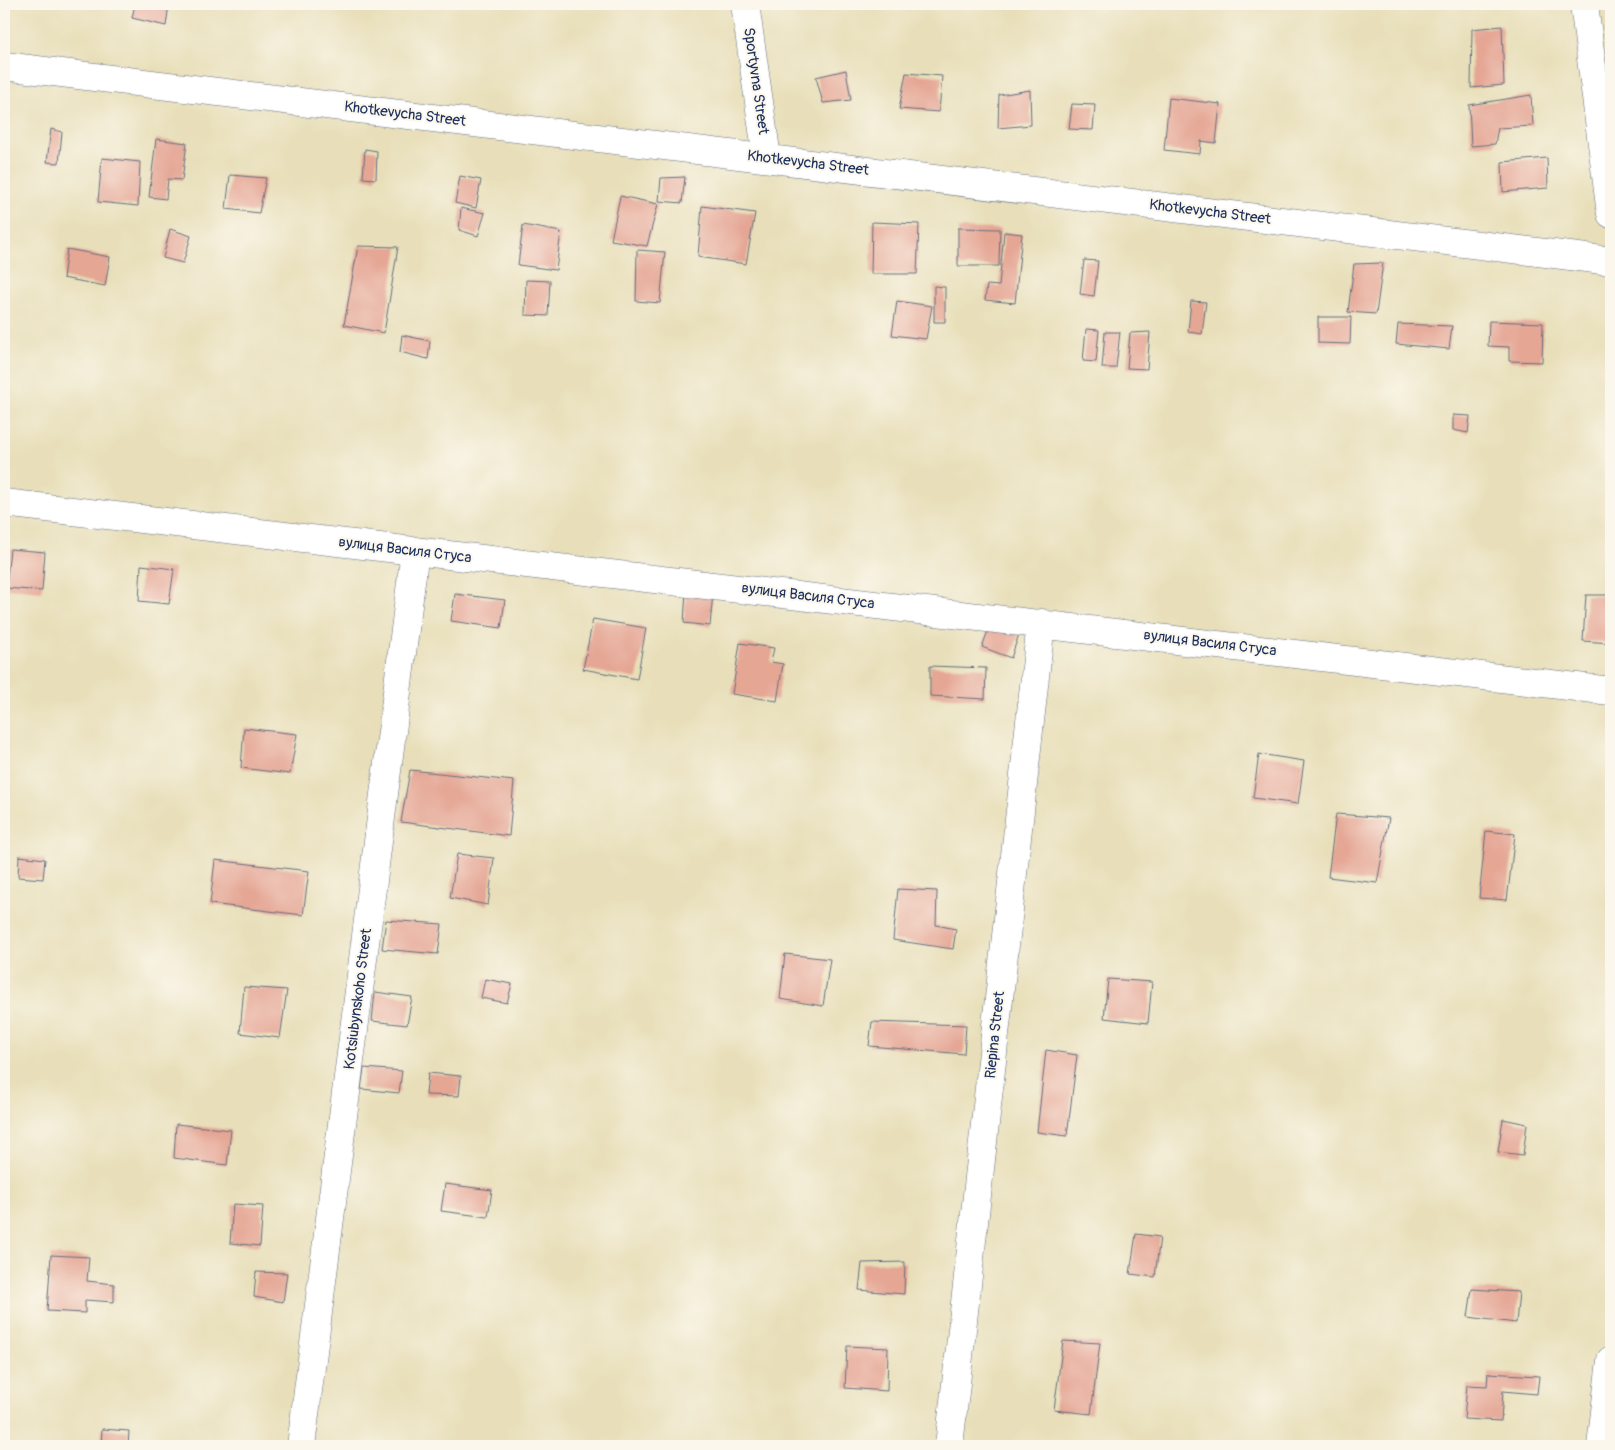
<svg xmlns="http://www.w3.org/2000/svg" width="1615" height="1450" viewBox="0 0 1615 1450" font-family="Pangolin,sans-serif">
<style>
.building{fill:#e5a694}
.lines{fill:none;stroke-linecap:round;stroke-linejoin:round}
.minor-casing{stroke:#636d7e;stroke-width:29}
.minor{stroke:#fff;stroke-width:28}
.labels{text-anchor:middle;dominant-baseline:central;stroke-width:4;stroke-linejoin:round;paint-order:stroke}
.street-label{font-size:15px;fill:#1b2f5e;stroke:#fbf7ec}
</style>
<rect width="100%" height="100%" fill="#fbf7ec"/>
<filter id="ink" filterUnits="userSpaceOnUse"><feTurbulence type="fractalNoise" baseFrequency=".02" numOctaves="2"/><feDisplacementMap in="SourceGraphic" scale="10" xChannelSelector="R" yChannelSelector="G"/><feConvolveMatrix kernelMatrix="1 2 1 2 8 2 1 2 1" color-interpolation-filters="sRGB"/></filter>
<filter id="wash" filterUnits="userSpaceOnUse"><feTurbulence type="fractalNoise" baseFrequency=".0096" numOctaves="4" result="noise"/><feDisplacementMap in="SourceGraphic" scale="20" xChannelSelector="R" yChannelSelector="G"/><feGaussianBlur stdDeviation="1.12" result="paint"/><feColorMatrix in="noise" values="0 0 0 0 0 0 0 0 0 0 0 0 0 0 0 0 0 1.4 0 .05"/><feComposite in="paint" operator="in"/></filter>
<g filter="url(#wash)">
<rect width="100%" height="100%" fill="#e8dfba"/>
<g id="blocks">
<path class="building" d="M 135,4 L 169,4 L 166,26 L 132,18 Z
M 1502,26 L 1504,85 L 1471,88 L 1472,29 Z
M 846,70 L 851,100 L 823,103 L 816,77 Z
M 906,73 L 942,76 L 939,112 L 899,109 Z
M 1030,90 L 1031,125 L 998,128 L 999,95 Z
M 1531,95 L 1533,126 L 1498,128 L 1495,144 L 1471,146 L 1469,105 Z
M 1169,98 L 1220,104 L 1216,143 L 1201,141 L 1200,154 L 1164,150 Z
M 1072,104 L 1095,105 L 1093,130 L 1069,129 Z
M 51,129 L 62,132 L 59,163 L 47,162 Z
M 156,139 L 187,143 L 182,180 L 168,179 L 166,199 L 149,197 Z
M 365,149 L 377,151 L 376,179 L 363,178 Z
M 102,158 L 140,162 L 138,206 L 98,202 Z
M 1547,158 L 1548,188 L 1503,192 L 1502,162 Z
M 230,175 L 266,178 L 259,213 L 226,209 Z
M 460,176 L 481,180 L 476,208 L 455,203 Z
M 685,177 L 682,203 L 659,201 L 661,178 Z
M 620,196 L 658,204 L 647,246 L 611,240 Z
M 702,206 L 755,213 L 746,264 L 698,257 Z
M 461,208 L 485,213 L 478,236 L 459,230 Z
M 872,222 L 919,224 L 917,274 L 871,274 Z
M 523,225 L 561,232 L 556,270 L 518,265 Z
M 958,228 L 1000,229 L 999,266 L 958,266 Z
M 170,229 L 191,236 L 183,263 L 163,258 Z
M 1004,232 L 1022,234 L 1015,303 L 985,300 L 987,285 L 999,286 Z
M 358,246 L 398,247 L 384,333 L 344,325 Z
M 67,249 L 110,257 L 105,286 L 63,278 Z
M 637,250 L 665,252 L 660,303 L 636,301 Z
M 1084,260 L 1098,261 L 1094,296 L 1080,294 Z
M 1383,263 L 1376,314 L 1348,312 L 1354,264 Z
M 526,280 L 550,281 L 548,316 L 525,315 Z
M 934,286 L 945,287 L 945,322 L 934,322 Z
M 897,301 L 932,306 L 926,339 L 892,335 Z
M 1191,301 L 1206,302 L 1202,334 L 1188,332 Z
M 1318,317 L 1351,317 L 1350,344 L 1318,343 Z
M 1489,321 L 1543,323 L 1542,362 L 1509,361 L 1509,347 L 1488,346 Z
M 1398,324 L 1452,326 L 1449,349 L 1396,344 Z
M 1086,329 L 1099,330 L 1096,362 L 1083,361 Z
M 1105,332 L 1120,332 L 1116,368 L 1102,368 Z
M 1150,332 L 1147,369 L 1127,368 L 1130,333 Z
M 402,335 L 430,341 L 428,359 L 400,352 Z
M 1453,415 L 1470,416 L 1468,433 L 1453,430 Z
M 10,549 L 45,552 L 42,591 L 6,588 Z
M 141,565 L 174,569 L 169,604 L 139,601 Z
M 686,590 L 713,593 L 710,626 L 684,623 Z
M 455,594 L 505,600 L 501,628 L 451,621 Z
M 1586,595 L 1611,595 L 1611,643 L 1583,641 Z
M 593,619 L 646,628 L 637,679 L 583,669 Z
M 992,620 L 1020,631 L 1011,658 L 982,647 Z
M 740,643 L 774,648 L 771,662 L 783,664 L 777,701 L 732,694 Z
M 930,666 L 986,668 L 985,699 L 930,696 Z
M 244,728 L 297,734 L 290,774 L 241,768 Z
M 1259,754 L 1304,761 L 1298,804 L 1253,798 Z
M 410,770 L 514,781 L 509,836 L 401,822 Z
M 1336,814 L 1389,818 L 1377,883 L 1328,877 Z
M 1486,831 L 1515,834 L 1507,900 L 1479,898 Z
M 457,854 L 494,858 L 488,905 L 450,898 Z
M 19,856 L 45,859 L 43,879 L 18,877 Z
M 215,860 L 309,871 L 303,915 L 210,904 Z
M 898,889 L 937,891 L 936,925 L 956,929 L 953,949 L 893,940 Z
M 386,920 L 442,924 L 438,954 L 382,949 Z
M 785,954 L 830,959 L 823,1006 L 780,999 Z
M 485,979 L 512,984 L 507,1003 L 481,998 Z
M 1108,979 L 1152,982 L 1148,1023 L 1104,1018 Z
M 244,987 L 287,990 L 280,1038 L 240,1033 Z
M 375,992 L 412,997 L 407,1025 L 372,1021 Z
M 872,1022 L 966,1025 L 964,1054 L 869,1046 Z
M 1046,1050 L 1077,1055 L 1067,1136 L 1037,1132 Z
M 364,1068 L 402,1071 L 399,1093 L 361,1089 Z
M 428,1073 L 461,1076 L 459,1096 L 426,1095 Z
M 1503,1119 L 1527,1124 L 1523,1155 L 1498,1152 Z
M 176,1124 L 231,1130 L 227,1165 L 174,1158 Z
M 445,1184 L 492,1190 L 488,1217 L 441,1211 Z
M 233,1204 L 263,1206 L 260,1246 L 230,1243 Z
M 1136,1234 L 1160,1237 L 1155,1277 L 1130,1274 Z
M 51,1255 L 89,1257 L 87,1281 L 114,1284 L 114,1302 L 85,1300 L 85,1313 L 47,1311 Z
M 905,1262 L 904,1294 L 859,1290 L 862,1263 Z
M 256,1272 L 287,1273 L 283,1302 L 254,1297 Z
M 1472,1289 L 1519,1292 L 1516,1323 L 1468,1317 Z
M 1063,1341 L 1100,1343 L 1091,1414 L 1054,1410 Z
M 847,1346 L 888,1348 L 887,1391 L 845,1388 Z
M 1488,1373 L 1539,1376 L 1537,1394 L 1503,1391 L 1501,1421 L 1464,1419 L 1467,1385 L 1487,1386 Z
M 102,1429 L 129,1431 L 128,1446 L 101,1446 Z"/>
</g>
</g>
<g filter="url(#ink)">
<use href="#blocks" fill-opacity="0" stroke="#636d7e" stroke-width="1"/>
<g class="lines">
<g class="minor-casing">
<path id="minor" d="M 745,4 L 767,158
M 1584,4 L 1611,214
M 4,66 L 1611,261
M 4,503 L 1611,691
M 301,1446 L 415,551
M 949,1446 L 1041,623
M 1601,1446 L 1611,1360"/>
</g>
<use href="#minor" class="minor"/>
</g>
</g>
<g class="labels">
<g class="street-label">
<text transform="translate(756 81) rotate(82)">Sportyvna Street</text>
<text transform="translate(405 114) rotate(7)">Khotkevycha Street</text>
<text transform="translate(808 163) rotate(7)">Khotkevycha Street</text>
<text transform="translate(1210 212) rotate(7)">Khotkevycha Street</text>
<text transform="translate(405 550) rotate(7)">вулиця Василя Стуса</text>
<text transform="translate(808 596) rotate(7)">вулиця Василя Стуса</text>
<text transform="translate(1210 643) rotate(7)">вулиця Василя Стуса</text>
<text transform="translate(358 999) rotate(-83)">Kotsiubynskoho Street</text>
<text transform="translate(995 1035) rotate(-84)">Riepina Street</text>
</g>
</g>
<rect width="1615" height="1450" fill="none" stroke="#fbf7ec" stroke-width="20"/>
</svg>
